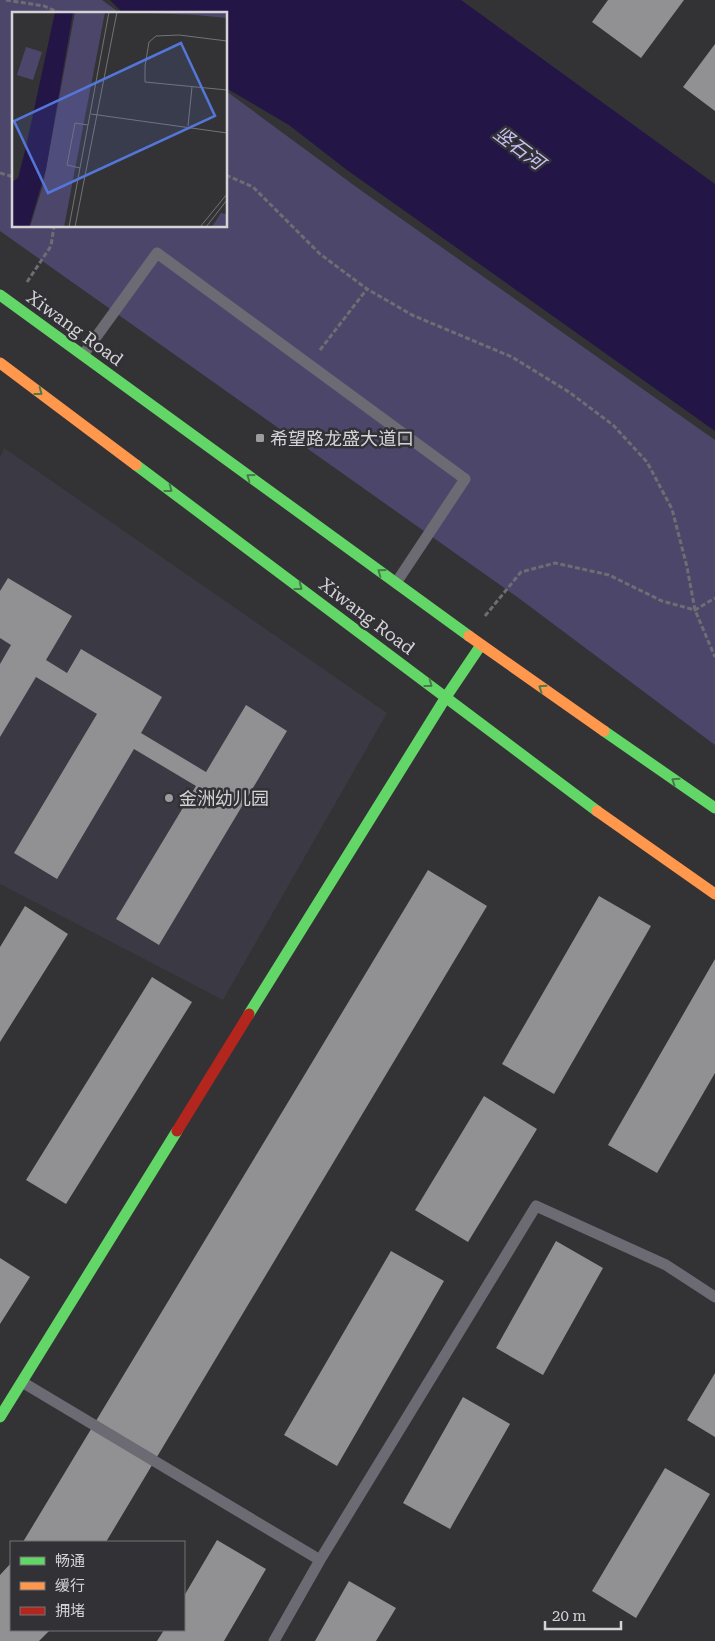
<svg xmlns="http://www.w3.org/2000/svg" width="715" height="1641" viewBox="0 0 715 1641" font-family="'Roboto Serif','Noto Sans SC',serif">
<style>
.built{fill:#3b3943}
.green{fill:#4d466b}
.water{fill:#241547}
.building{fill:#919093}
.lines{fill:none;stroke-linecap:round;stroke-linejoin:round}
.path{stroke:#6e6d72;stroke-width:3;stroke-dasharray:5 2.5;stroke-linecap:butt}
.lane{stroke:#6c6a73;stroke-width:11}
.fast{stroke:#63d668;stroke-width:11}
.slow{stroke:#ff974d;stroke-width:11}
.jam{stroke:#b3261e;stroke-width:11}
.oneway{stroke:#487b4c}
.poi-dot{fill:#9c9b9e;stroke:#323136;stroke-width:2}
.labels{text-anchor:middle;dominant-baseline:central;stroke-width:5;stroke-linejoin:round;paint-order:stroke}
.street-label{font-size:18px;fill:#d4d4d7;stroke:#323136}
.poi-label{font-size:18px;fill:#d4d4d7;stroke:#323136;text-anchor:start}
.water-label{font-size:19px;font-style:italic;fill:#c9c0f7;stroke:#323136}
.inset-road{fill:none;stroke:#737376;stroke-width:1}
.view{fill:#5476d8;fill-opacity:0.15;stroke:#5476d8;stroke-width:2.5}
.inset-edge{fill:none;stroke:#d4d4d7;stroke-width:2.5}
</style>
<rect width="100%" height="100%" fill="#333235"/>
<path class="built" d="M 4,448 L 387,713 L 223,1000 L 0,884 L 0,458 Z"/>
<path class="green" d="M 0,0 L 102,0 L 121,14 L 14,14 L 14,226 L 226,226 L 226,91 L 359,189 L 715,440 L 715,745 L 520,599 L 0,231 Z"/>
<path class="water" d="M 110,0 L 461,0 L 715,184 L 715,431 L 347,170 L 289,125 L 226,88 L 226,14 L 124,14 Z"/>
<path class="building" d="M 608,0 L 684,0 L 641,58 L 592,22 Z
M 715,44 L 715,111 L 683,87 Z
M 8,578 L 72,616 L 46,660 L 67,673 L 81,649 L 162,697 L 141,733 L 206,772 L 246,705 L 287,731 L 159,945 L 116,919 L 196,786 L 134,749 L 57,879 L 14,853 L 97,714 L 36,677 L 0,737 L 0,664 L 11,645 L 0,638 L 0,591 Z
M 428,870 L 487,906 L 106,1542 L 23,1542 Z
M 599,896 L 651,926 L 554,1094 L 502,1064 Z
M 25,906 L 68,934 L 0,1042 L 0,947 Z
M 715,959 L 715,1073 L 657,1173 L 608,1145 Z
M 152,977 L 192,1002 L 66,1204 L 26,1180 Z
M 484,1096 L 537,1129 L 468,1242 L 415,1210 Z
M 556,1241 L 603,1268 L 543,1375 L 496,1348 Z
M 391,1251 L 444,1281 L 337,1466 L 284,1435 Z
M 0,1258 L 30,1277 L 0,1324 Z
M 715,1373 L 715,1437 L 687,1420 Z
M 463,1397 L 510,1424 L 450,1529 L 403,1503 Z
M 665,1468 L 710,1494 L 636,1618 L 592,1591 Z
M 217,1540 L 266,1569 L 224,1641 L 157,1641 L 164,1630 L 184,1630 L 184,1596 Z
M 11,1563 L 11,1630 L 50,1630 L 39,1641 L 0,1641 L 0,1575 Z
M 349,1581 L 396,1608 L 376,1641 L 315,1641 Z"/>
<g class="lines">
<path class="path" d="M 6,0 L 44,6 L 62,14
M 0,173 L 14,177
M 226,175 L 253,187 L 320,254 L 367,289 L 412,315 L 512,357 L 569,392 L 613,425 L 647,462 L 672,509 L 687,567 L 695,610 L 715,657
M 27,282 L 51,246 L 54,226
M 320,350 L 367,289
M 485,616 L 521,572 L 555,563 L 609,575 L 662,601 L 695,610 L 715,598"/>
<path class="lane" d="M 83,355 L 157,253 L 465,479 L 396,583
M 22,1382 L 320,1560
M 274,1641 L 320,1560 L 536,1206 L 666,1265 L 715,1297"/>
<path class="fast" d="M 0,295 L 469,636
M 136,465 L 597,811
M 604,731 L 715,808
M 249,1014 L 446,697 L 481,645
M 0,1417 L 177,1131"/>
<path class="slow" d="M 0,363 L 136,465
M 469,636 L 604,731
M 597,811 L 715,894"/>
<path class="jam" d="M 177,1131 L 249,1014"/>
</g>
<defs><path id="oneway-chevron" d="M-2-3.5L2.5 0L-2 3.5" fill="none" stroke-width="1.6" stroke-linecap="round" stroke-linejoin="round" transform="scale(1.25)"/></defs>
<g class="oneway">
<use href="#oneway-chevron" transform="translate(39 392) rotate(37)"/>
<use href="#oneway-chevron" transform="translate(250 477) rotate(-144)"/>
<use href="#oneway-chevron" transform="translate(169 489) rotate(37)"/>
<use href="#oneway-chevron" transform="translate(381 572) rotate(-144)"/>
<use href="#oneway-chevron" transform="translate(299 587) rotate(37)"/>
<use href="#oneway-chevron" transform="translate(429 684) rotate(37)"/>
<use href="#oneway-chevron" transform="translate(542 688) rotate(-145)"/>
<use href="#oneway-chevron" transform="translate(675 781) rotate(-145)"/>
</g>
<g class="poi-dot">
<rect x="255" y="433" width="10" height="10" rx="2.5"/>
<circle cx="169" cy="798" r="5"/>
</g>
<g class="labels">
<g class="street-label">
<text transform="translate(75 328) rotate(36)">Xiwang Road</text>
<text transform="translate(367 616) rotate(37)">Xiwang Road</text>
</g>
<g class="poi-label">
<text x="270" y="438">希望路龙盛大道口</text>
<text x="179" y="798">金洲幼儿园</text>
</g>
<g class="water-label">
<text transform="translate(519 148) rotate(37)">竖石河</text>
</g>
</g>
<g transform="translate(12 12)">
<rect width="215" height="215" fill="#333235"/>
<path d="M 63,0 L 93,0 L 52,215 L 18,215 L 31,173 ZM 112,0 L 215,0 L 215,6 L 183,3 ZM 14,35 L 30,40 L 21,68 L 5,63 ZM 209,201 L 215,202 L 215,214 L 200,215 Z" fill="#4d466b"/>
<path d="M 43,0 L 61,0 L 34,157 L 17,215 L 0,215 L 0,170 L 6,166 L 14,135 Z" fill="#241547"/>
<path class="inset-road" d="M 215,29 L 167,23 L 144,24 L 137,30 L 133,54 L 133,70 L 215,78M 79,102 L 215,121M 176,114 L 180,75M 68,156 L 55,153 L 63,111 L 76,113M 57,215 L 97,0M 63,215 L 105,0M 188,215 L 215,182M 194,215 L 215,188"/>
<path class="view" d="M 169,31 L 203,104 L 36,181 L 2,109 Z"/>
<rect width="215" height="215" class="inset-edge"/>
</g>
<rect x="10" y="1541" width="175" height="90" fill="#323136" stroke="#737276"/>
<rect x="20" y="1557" width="25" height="8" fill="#63d668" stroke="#737276"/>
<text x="55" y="1566" font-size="15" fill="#d4d4d7">畅通</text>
<rect x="20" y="1582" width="25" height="8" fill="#ff974d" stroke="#737276"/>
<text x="55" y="1591" font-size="15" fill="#d4d4d7">缓行</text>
<rect x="20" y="1607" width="25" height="8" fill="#b3261e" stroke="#737276"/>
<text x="55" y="1616" font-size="15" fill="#d4d4d7">拥堵</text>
<path d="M545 1621v8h76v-8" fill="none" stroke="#d4d4d7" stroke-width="2.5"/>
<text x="552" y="1621" font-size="15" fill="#d4d4d7" stroke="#323136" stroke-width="4" paint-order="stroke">20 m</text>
</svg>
